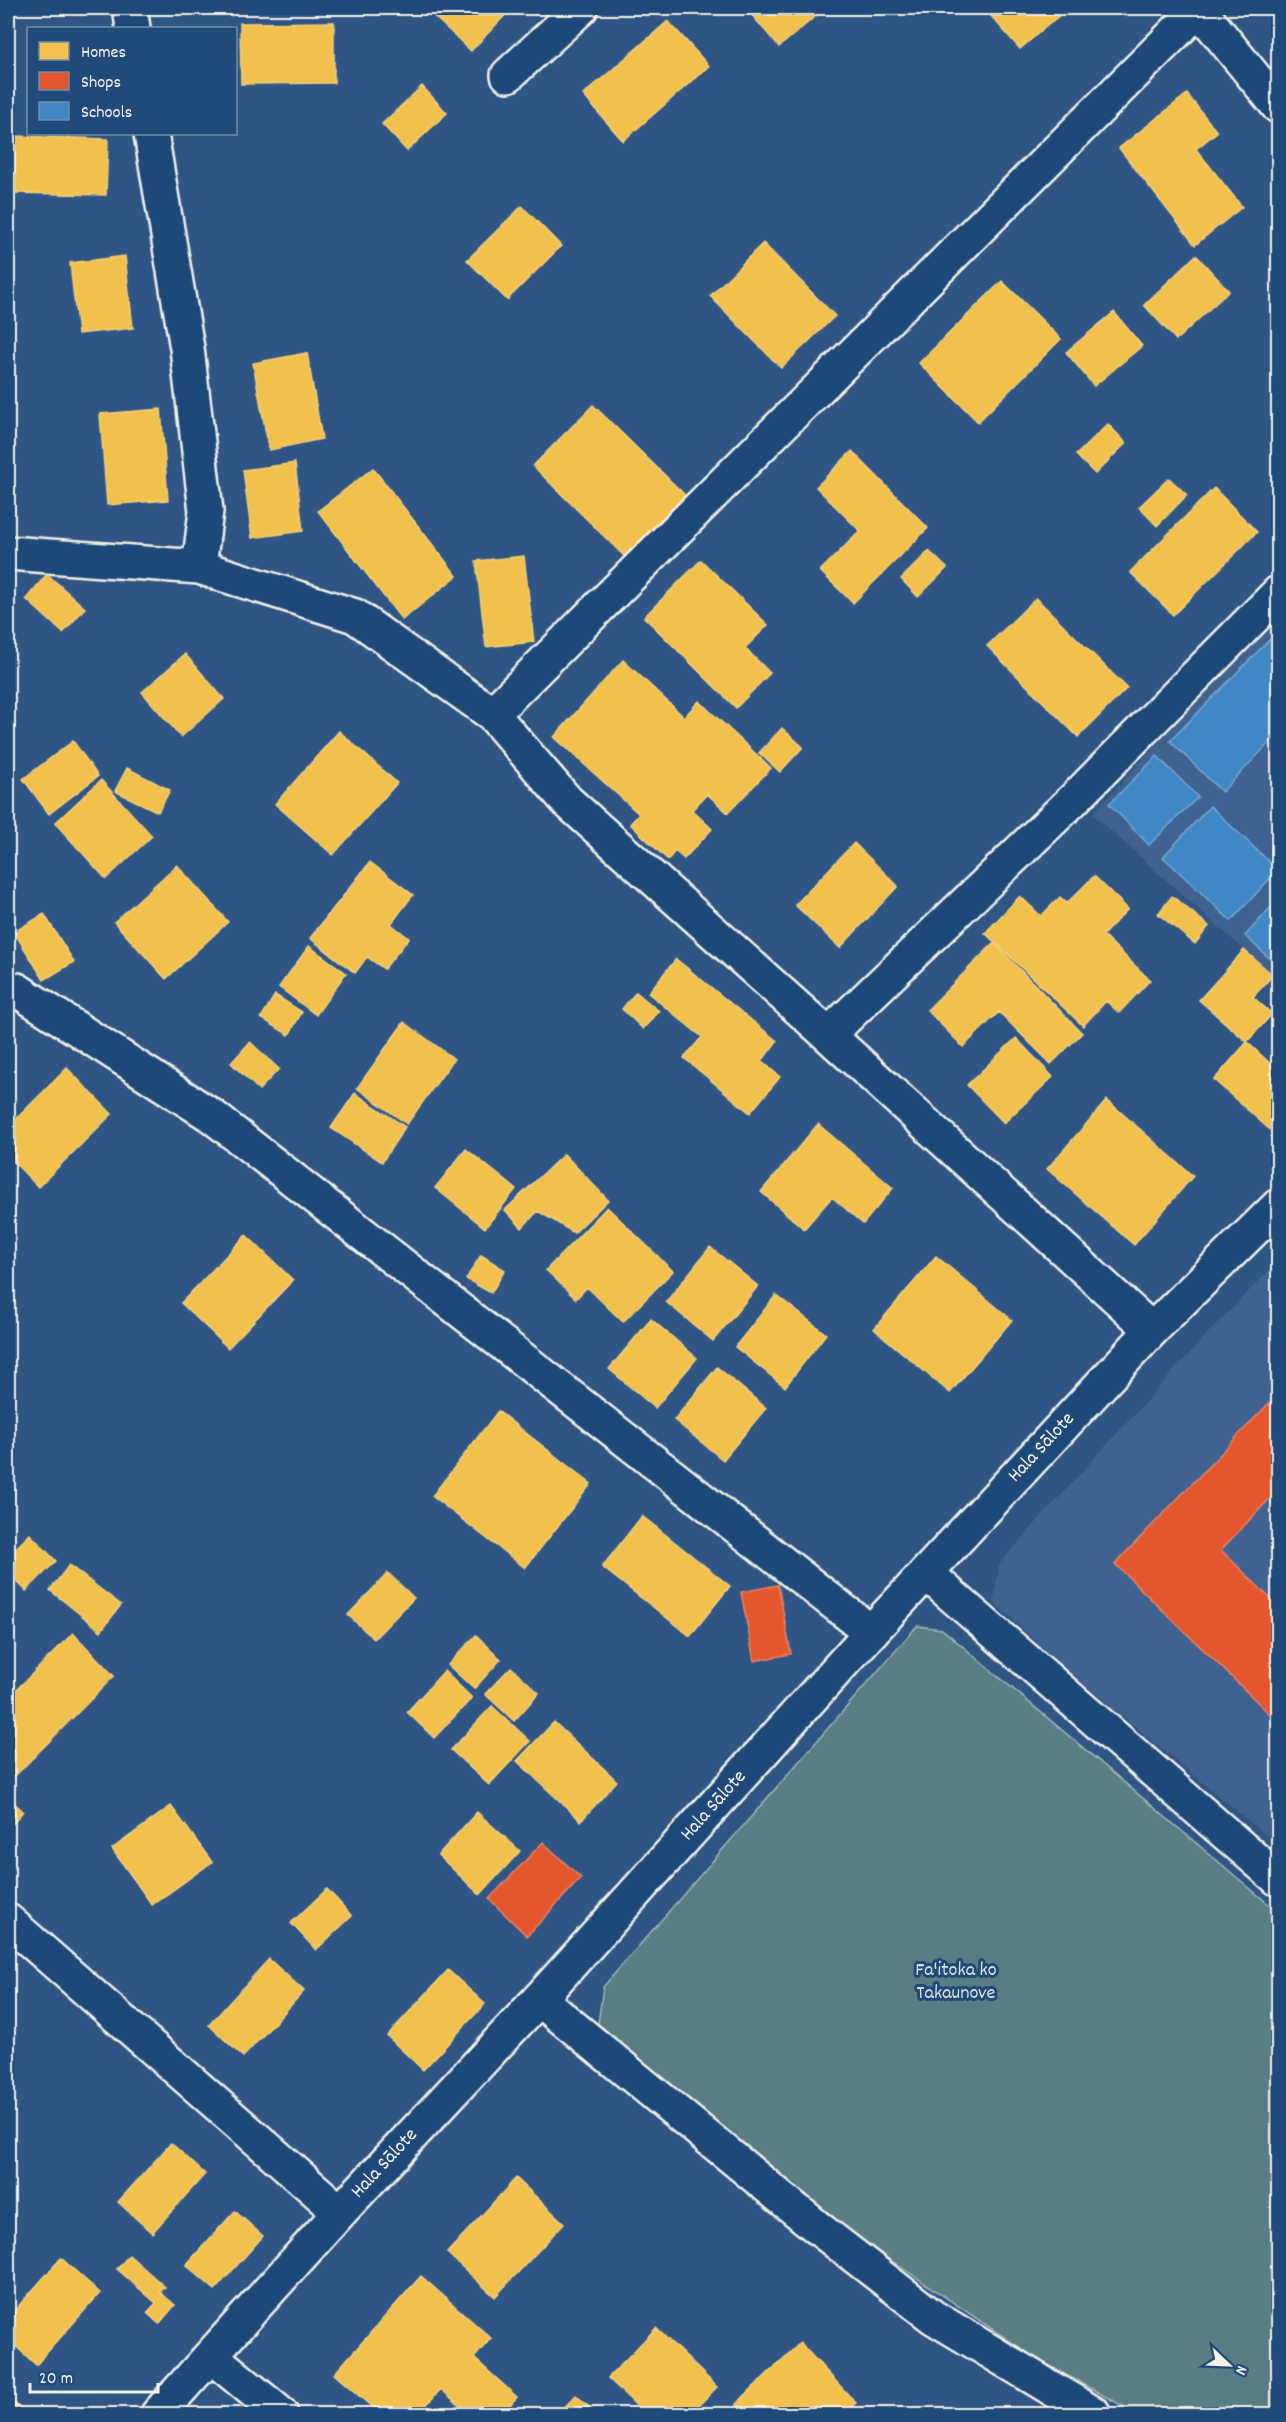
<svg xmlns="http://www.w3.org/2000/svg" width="1286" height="2422" viewBox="0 0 1286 2422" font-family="Dekko,sans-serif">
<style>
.built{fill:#416290}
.green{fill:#597d83;stroke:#a6b7b6;stroke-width:1.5}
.homes{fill:#f2c14e;stroke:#f3cf7c;stroke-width:1.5}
.shops{fill:#e4572e;stroke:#e98566;stroke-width:1.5}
.schools{fill:#3f88c5;stroke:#75a8d0;stroke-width:1.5}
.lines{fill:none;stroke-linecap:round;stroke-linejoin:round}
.minor-casing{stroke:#f4f1e8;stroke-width:38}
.secondary-casing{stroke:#f4f1e8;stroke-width:38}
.minor{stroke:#1f4a7a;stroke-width:33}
.secondary{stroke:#1f4a7a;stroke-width:33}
.labels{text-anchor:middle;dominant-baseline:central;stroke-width:6;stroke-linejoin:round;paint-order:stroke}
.street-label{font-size:20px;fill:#f4f1e8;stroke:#1f4a7a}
.park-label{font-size:20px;fill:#dde0d9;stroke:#1f4a7a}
</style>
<rect width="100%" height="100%" fill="#2f5585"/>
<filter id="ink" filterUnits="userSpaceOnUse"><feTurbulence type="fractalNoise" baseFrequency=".0167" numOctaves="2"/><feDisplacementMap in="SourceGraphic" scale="12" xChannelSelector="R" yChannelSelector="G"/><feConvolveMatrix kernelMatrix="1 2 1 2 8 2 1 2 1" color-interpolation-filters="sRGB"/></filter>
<g filter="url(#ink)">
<path class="built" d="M 1278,614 L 1278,980 L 1092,814 Z
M 1278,1261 L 1278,1845 L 1059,1664 L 994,1602 L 999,1564 L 1206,1335 Z"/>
<path class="green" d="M 917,1626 L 942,1629 L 1278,1912 L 1278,2414 L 1137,2414 L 1032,2356 L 836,2223 L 598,2024 L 603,1987 Z"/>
<path class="homes" d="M 425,8 L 512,8 L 471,51 Z
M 746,8 L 810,8 L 817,15 L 779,47 Z
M 984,8 L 1068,8 L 1020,49 Z
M 668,21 L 709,66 L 623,141 L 583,95 Z
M 334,22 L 334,83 L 241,84 L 240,23 Z
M 422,86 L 447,113 L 407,151 L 382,124 Z
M 1187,94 L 1217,132 L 1196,149 L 1242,207 L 1195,245 L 1119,148 Z
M 14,136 L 108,139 L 106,195 L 12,193 Z
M 522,206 L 561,246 L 507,300 L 467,260 Z
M 763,243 L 835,316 L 781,368 L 710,296 Z
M 1196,255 L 1229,291 L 1176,340 L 1144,305 Z
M 125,256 L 133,328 L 78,334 L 70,263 Z
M 1002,281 L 1061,339 L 978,422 L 919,363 Z
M 1114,312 L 1142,346 L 1094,386 L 1066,352 Z
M 307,353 L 322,439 L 269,450 L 253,363 Z
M 593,405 L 689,499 L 629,561 L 533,466 Z
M 161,409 L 168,500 L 107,505 L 100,414 Z
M 1108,424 L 1126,443 L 1095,474 L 1076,455 Z
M 852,451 L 928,528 L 853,603 L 820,571 L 860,531 L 816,487 Z
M 295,463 L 303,531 L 252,538 L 243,470 Z
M 373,468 L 457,576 L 402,620 L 318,511 Z
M 1169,478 L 1187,495 L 1157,526 L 1139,507 Z
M 1214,488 L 1257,532 L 1173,615 L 1130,572 Z
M 929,551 L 947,568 L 918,597 L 901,579 Z
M 524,556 L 534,642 L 486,647 L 476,561 Z
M 701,560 L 768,625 L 745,648 L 770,673 L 736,708 L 644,617 Z
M 47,574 L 85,608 L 63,633 L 26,599 Z
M 1036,598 L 1127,688 L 1078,737 L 987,646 Z
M 185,654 L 224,699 L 181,737 L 142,692 Z
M 623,660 L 684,717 L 699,701 L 771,768 L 728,813 L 707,794 L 692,810 L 712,829 L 684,859 L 675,851 L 668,860 L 630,824 L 639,814 L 554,737 Z
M 782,728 L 803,747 L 780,772 L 759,753 Z
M 339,731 L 397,783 L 333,855 L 275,804 Z
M 73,741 L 98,776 L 49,814 L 23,779 Z
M 127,768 L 170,790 L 158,812 L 115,791 Z
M 101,780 L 152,836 L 106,879 L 55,823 Z
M 854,843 L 898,886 L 840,948 L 795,905 Z
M 370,862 L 413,895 L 391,924 L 409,938 L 384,969 L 367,957 L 355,973 L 310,938 Z
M 177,865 L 228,922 L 166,979 L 114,922 Z
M 1094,876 L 1128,909 L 1103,935 L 1150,980 L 1119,1013 L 1106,1001 L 1083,1026 L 985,933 L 1020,896 L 1041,916 L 1060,897 L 1067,903 Z
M 1172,896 L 1209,926 L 1195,944 L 1158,914 Z
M 44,914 L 74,962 L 44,980 L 14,932 Z
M 994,943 L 1082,1033 L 1051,1064 L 999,1012 L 963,1047 L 927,1010 Z
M 309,946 L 346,973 L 316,1015 L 279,987 Z
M 1244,950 L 1273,975 L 1253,997 L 1272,1014 L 1247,1042 L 1199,1000 Z
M 676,959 L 777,1041 L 762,1061 L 780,1077 L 750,1113 L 684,1058 L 702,1037 L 648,993 Z
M 636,992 L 659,1011 L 643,1029 L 622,1009 Z
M 275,995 L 302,1012 L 289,1035 L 261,1018 Z
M 404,1022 L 454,1059 L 407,1124 L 357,1088 Z
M 1016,1038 L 1053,1077 L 1004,1123 L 967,1085 Z
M 250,1042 L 279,1069 L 259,1090 L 231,1063 Z
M 1247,1042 L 1274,1067 L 1278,1062 L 1277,1136 L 1214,1080 Z
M 67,1068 L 112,1114 L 38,1187 L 8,1156 L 8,1127 Z
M 355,1093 L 405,1127 L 382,1162 L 331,1128 Z
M 1107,1100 L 1193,1176 L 1134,1245 L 1047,1169 Z
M 818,1124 L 893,1188 L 863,1224 L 832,1197 L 804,1229 L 761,1192 Z
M 466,1149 L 516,1189 L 485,1228 L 435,1188 Z
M 564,1154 L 608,1200 L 574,1233 L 538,1211 L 522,1228 L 505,1210 Z
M 607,1207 L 673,1271 L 623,1322 L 587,1287 L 576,1299 L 546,1270 Z
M 246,1235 L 293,1280 L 228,1348 L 181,1303 Z
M 710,1247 L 758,1286 L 713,1341 L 666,1302 Z
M 481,1255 L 505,1270 L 491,1293 L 466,1279 Z
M 936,1256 L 1012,1320 L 950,1393 L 874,1329 Z
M 776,1295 L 826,1334 L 785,1387 L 735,1347 Z
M 651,1319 L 697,1358 L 655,1408 L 609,1369 Z
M 717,1367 L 766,1408 L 723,1460 L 674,1420 Z
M 498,1411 L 591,1484 L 525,1568 L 432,1496 Z
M 642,1516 L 730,1586 L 690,1636 L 602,1567 Z
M 30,1534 L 56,1561 L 26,1591 L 8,1572 L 8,1556 Z
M 69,1565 L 121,1605 L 101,1631 L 50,1590 Z
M 388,1573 L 414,1598 L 374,1639 L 348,1615 Z
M 73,1633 L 114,1676 L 8,1783 L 8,1698 Z
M 476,1635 L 501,1659 L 474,1689 L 448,1665 Z
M 511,1667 L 539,1693 L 514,1721 L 485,1694 Z
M 444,1671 L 472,1698 L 434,1738 L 407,1712 Z
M 492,1706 L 530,1741 L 489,1785 L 451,1750 Z
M 554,1722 L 617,1781 L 581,1821 L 517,1761 Z
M 8,1797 L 23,1811 L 8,1830 Z
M 171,1806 L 212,1862 L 152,1905 L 112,1849 Z
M 477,1812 L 520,1851 L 480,1895 L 438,1855 Z
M 327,1889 L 352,1916 L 316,1950 L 291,1923 Z
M 269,1959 L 304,1991 L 243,2057 L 209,2025 Z
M 448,1970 L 485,2004 L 423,2070 L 387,2036 Z
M 171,2143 L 205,2174 L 152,2233 L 118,2202 Z
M 516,2178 L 564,2223 L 495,2297 L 447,2253 Z
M 235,2211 L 263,2236 L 215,2290 L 186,2265 Z
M 129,2255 L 165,2287 L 160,2292 L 175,2305 L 159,2324 L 147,2313 L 156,2303 L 117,2269 Z
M 61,2258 L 100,2293 L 36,2365 L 8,2339 L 8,2318 Z
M 421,2276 L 491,2338 L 474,2358 L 517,2397 L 502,2414 L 469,2414 L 441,2389 L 418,2414 L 380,2414 L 334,2374 Z
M 656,2328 L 717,2387 L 690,2414 L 645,2414 L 608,2378 Z
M 800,2343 L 856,2403 L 844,2414 L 746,2414 L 736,2404 Z
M 576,2395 L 597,2414 L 558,2414 Z
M 8,2397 L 27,2414 L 8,2414 Z"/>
<path class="shops" d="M 1275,1397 L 1278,1400 L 1278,1490 L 1221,1550 L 1278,1606 L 1278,1722 L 1115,1564 Z
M 778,1585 L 791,1654 L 754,1661 L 741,1592 Z
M 543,1842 L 581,1878 L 527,1936 L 489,1899 Z"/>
<path class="schools" d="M 1272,637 L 1278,643 L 1278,734 L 1222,792 L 1170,741 Z
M 1157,756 L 1198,797 L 1149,845 L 1109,804 Z
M 1210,806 L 1278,870 L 1231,921 L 1163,857 Z
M 1278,899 L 1278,966 L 1245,936 Z"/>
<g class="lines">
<g class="minor-casing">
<path id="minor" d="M 130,8 L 133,28
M 1198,8 L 1278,106
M 508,75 L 581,8
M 151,134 L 187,348 L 206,511 L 199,567
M 8,553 L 199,567 L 355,616 L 492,714 L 567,801 L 828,1035 L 1152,1330
M 492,714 L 1199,9
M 17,990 L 212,1116 L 871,1632
M 828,1035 L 1073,800 L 1278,593
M 926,1573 L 1278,1879
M 8,1921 L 340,2212
M 539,1999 L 818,2228 L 933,2317 L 1094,2414
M 211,2356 L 281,2414"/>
</g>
<g class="secondary-casing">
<path id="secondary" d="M 158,2414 L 340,2212 L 539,1999 L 871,1632 L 1152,1330 L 1278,1206"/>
</g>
<use href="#minor" class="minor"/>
<use href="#secondary" class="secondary"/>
</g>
</g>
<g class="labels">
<g class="street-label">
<text transform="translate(1042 1448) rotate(-47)">Hala Sālote</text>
<text transform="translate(714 1806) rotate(-48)">Hala Sālote</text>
<text transform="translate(385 2164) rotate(-47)">Hala Sālote</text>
</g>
<g class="park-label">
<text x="956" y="1971">Fa'itoka ko<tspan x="956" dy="23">Takaunove</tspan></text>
</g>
</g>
<rect width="1286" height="2422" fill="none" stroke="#1f4a7a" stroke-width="30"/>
<rect x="15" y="15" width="1256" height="2392" fill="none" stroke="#f4f1e8" stroke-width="2" filter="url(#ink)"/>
<rect x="27" y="27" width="210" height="108" fill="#1f4a7a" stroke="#748da6" stroke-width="1.5"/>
<rect x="39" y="42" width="30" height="18" fill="#f2c14e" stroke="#748da6" stroke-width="1.5"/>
<text x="81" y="57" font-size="18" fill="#f4f1e8">Homes</text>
<rect x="39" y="72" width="30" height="18" fill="#e4572e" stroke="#748da6" stroke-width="1.5"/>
<text x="81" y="87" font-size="18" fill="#f4f1e8">Shops</text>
<rect x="39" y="102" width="30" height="18" fill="#3f88c5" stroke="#748da6" stroke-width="1.5"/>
<text x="81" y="117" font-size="18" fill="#f4f1e8">Schools</text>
<g transform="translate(1229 2365) rotate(113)" stroke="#1f4a7a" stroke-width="4.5" paint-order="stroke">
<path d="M0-4.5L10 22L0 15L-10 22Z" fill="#f4f1e8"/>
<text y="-9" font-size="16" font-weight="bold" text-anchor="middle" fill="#f4f1e8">N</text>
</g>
<path d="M30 2383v9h128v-9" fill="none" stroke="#f4f1e8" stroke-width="3"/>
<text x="39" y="2383" font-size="18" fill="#f4f1e8" stroke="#1f4a7a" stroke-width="4.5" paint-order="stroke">20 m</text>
</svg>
